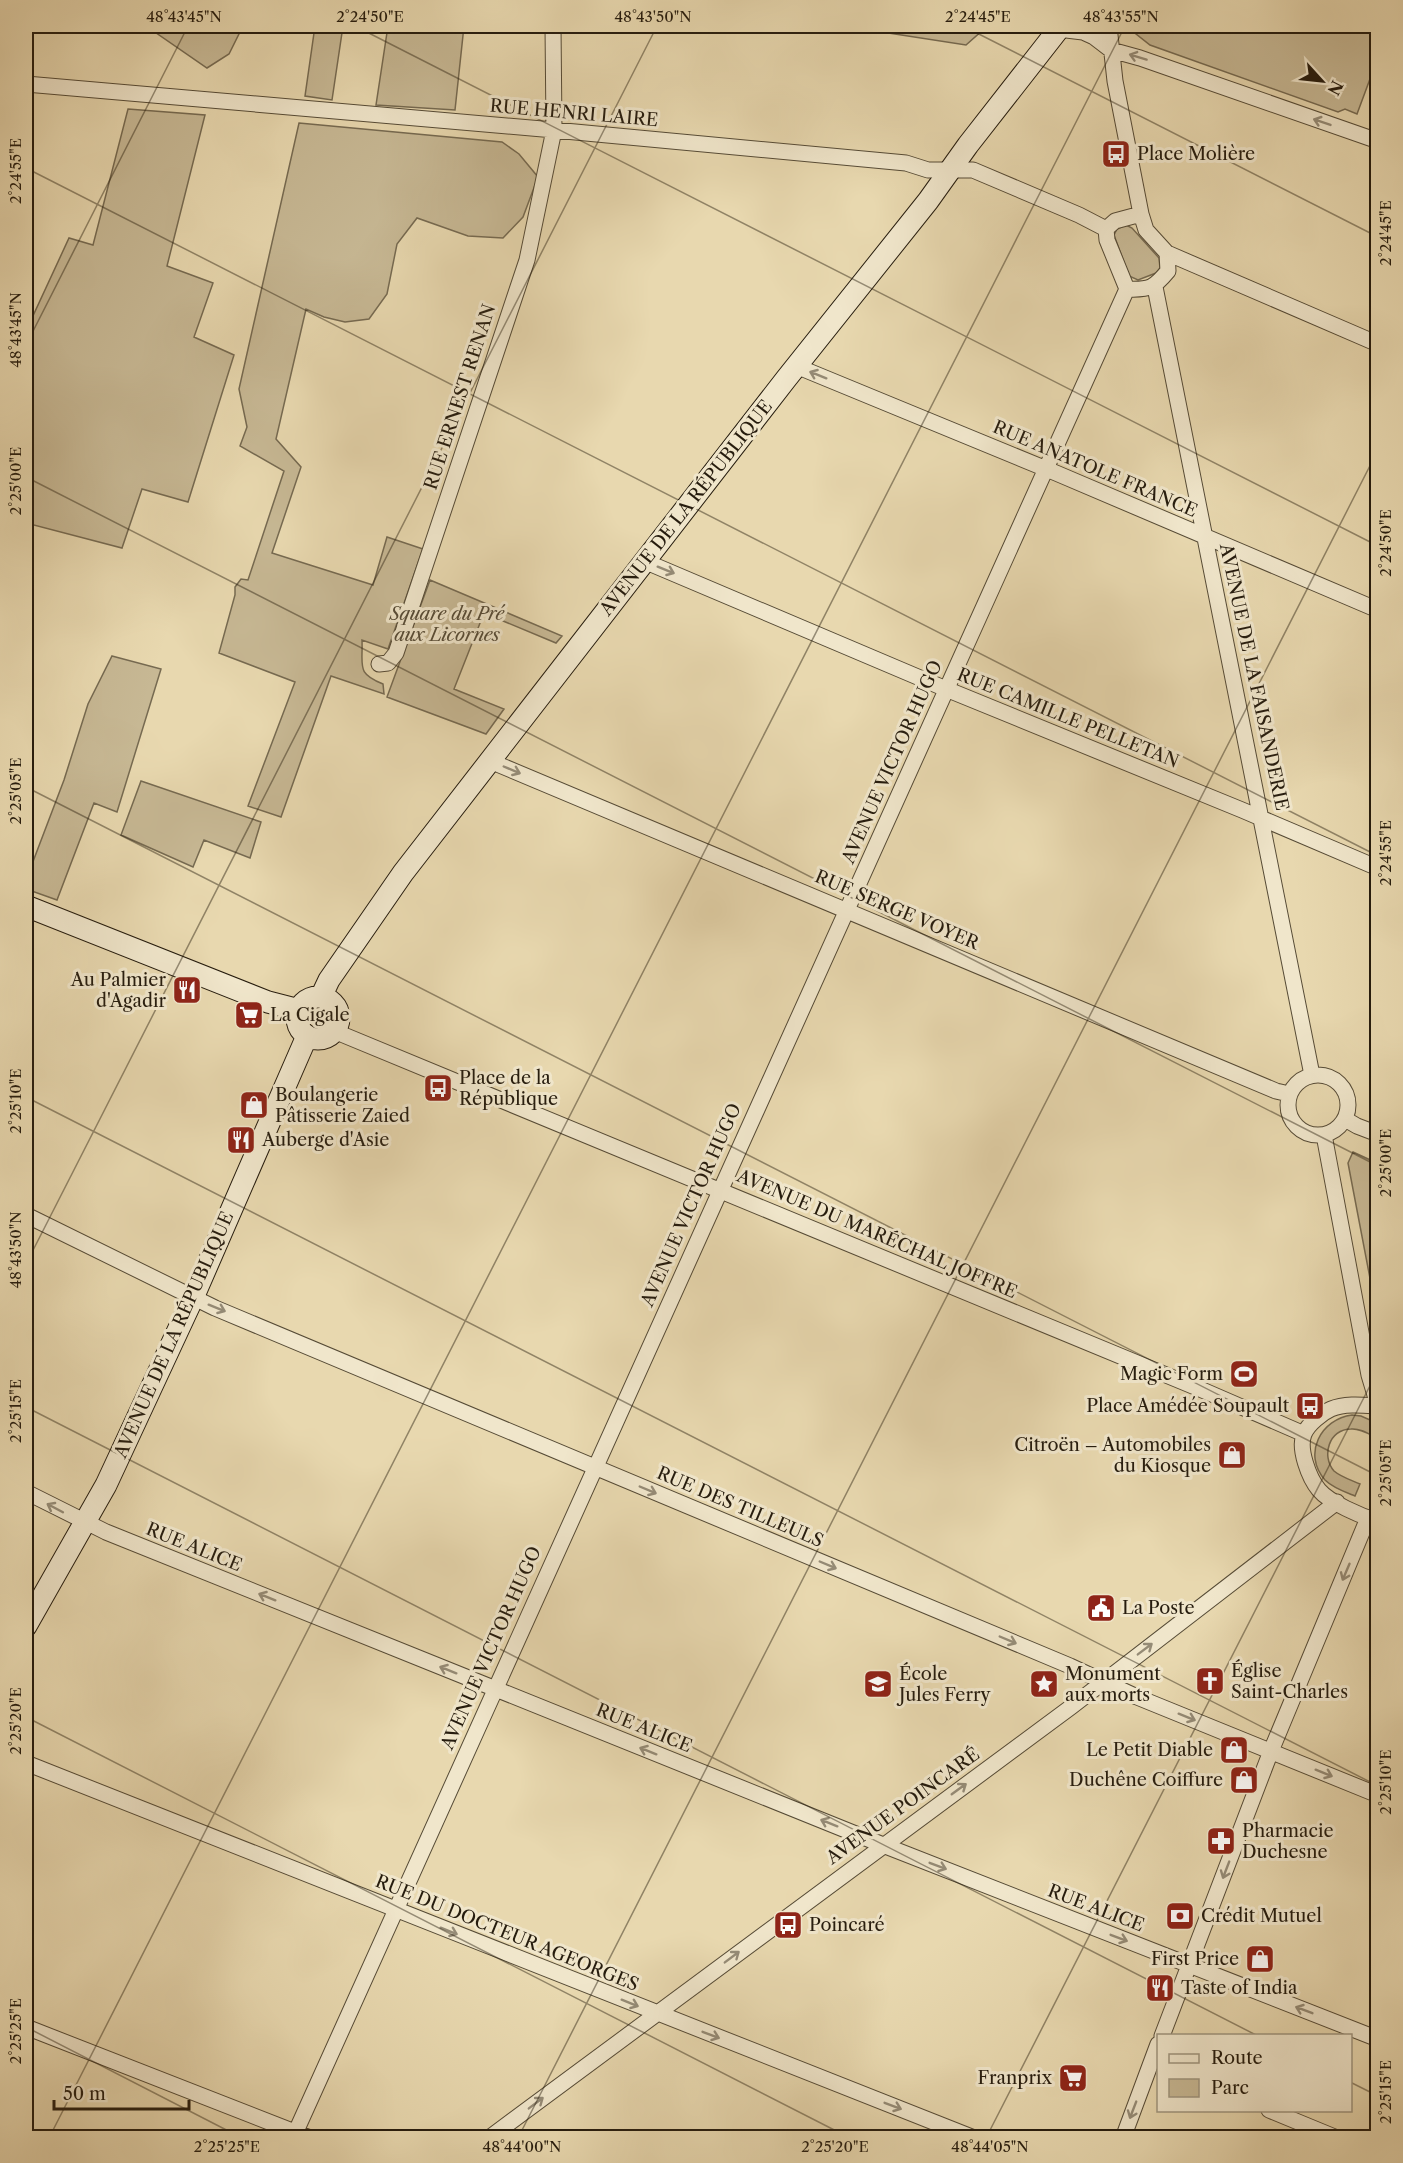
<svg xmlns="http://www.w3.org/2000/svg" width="1403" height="2163" viewBox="0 0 1403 2163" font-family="'Libre Caslon Text',serif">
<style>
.green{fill:#c7b894;stroke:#766a51;stroke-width:1.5}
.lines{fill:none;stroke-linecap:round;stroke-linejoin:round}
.street-casing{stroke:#564b36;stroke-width:17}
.secondary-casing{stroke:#261c0e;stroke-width:23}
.street{stroke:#f0e6cb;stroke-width:15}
.secondary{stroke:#f0e6cb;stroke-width:21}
.oneway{stroke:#958b76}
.ticks{fill:none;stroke:#261c0e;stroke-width:1.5;stroke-opacity:0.45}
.labels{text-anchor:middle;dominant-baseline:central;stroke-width:6;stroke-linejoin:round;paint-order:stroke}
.street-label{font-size:18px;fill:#261c0e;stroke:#f0e6cb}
.poi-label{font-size:18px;fill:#261c0e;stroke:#f0e6cb;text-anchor:start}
.park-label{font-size:18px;font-style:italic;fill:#564b36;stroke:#f0e6cb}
.neatline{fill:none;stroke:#261c0e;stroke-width:2}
.ticks-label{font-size:15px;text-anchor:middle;fill:#261c0e}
</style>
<rect width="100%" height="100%" fill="#e8d8af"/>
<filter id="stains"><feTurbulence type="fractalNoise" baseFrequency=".00333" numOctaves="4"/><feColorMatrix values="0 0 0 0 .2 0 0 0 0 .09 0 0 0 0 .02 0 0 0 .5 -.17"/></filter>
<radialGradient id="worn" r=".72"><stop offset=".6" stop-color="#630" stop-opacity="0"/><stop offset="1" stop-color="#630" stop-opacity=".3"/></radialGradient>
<path class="green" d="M 148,26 L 254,26 L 242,28 L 229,54 L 207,68 L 149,28 Z
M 315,26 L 343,26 L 332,100 L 305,96 Z
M 388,26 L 464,26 L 455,110 L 376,105 Z
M 843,26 L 842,26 L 992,26 L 983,30 L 966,45 Z
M 1126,26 L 1377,26 L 1377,60 L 1357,114 L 1345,109 L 1338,112 L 1150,45 Z
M 128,109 L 205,115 L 167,266 L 213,283 L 194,337 L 234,355 L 188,502 L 142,489 L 122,548 L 26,523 L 26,331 L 69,238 L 93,245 Z
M 299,123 L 502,142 L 519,154 L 538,177 L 523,217 L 503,238 L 468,236 L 417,218 L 397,244 L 387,294 L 369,319 L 345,322 L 324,317 L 306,309 L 276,439 L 301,467 L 272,553 L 373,585 L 387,537 L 423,549 L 388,649 L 362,640 C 363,667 356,673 383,684 L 384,694 L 331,676 L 281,817 L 248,806 L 295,682 L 219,653 L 235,595 L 235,587 L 241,579 L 248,580 L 284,471 L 240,446 L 247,427 L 239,389 Z
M 1126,225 L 1132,228 L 1159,258 L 1160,268 L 1156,273 L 1138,280 L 1129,276 L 1114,235 L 1117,229 Z
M 430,580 L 562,636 L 556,643 L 484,613 L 454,689 L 504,709 L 486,734 L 387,697 Z
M 112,656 L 161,669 L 117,812 L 94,803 L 57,900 L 26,889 L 26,880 L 64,780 L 88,704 Z
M 141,781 L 261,822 L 250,858 L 204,840 L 193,867 L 121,835 Z
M 1353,1152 L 1377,1163 L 1377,1315 L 1348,1163 Z
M 1352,1415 L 1361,1416 L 1377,1423 L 1377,1438 C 1369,1434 1360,1428 1351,1429 C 1329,1429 1321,1456 1334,1471 C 1341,1477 1351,1480 1360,1484 L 1355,1496 C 1345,1492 1333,1488 1325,1480 C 1302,1454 1321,1419 1352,1415 Z"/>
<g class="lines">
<g class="street-casing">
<path id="street" d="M 1109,26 L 1115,81 L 1141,214
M 1058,29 L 1083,32 L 1094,37 L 1111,50 L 1140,58 L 1378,141
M 26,84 L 554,130 L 906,163 L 928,170 L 973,170 L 1079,215 L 1106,229
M 1141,214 L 1146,230 L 1167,253 L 1168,271 C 1154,288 1150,290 1127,289 L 1107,240 L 1106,229 L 1115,221 Z
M 1167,253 L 1378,344
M 1155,287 L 1312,1075
M 796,366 L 1056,473 L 1378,610
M 644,561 L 946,689 L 1242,810 L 1378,868
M 379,664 L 388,663 L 396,653 L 527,260 L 554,130 L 553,26
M 490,761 L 1276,1091 L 1289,1094
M 334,1031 L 1200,1389 L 1304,1434
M1288 1105a30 30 0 1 1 60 0a30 30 0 1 1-60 0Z
M 1345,1119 L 1357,1126 L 1378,1134
M 1324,1135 L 1369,1375 L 1378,1405
M 26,1215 L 215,1308 L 1070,1666 L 1137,1697 L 1378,1795
M 26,1492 L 106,1532 L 883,1845 L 1378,2039
M 1377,1521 C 1361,1516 1330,1503 1319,1490 C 1309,1478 1298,1449 1304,1434 C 1308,1424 1322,1413 1331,1409 C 1345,1403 1363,1405 1378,1406
M 26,1763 L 974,2138
M 26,2027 L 310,2138
M 1162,2036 L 1271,1751 L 1368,1518
M 1269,2110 L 1337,2138
M 293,2138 L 1127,289
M 489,2138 L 1071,1707 L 1337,1502
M 1123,2138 L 1158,2044"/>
</g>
<g class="secondary-casing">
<path id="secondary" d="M 26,906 L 268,1002 L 299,1010
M 321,997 L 329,980 L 403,873 L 786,379 L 928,201 L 968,145 L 1061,26
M297 1018a21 21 0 1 1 42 0a21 21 0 1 1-42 0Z
M 26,1626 L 106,1485 L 193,1298 L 307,1036"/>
</g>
<use href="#street" class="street"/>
<use href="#secondary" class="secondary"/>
</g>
<defs><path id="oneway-shaft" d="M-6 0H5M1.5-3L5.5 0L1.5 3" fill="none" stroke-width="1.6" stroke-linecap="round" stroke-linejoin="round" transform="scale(1.5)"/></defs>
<g class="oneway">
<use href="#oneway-shaft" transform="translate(1138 57) rotate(-163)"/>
<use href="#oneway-shaft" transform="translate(1322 122) rotate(-161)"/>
<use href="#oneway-shaft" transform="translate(818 375) rotate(-158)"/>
<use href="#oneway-shaft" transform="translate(666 570) rotate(22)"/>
<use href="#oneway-shaft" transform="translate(512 770) rotate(23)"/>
<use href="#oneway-shaft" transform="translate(217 1308) rotate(22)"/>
<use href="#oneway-shaft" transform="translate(648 1490) rotate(23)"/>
<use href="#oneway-shaft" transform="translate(55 1508) rotate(-152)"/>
<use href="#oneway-shaft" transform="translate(828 1565) rotate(23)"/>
<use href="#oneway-shaft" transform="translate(1346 1572) rotate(113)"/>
<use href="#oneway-shaft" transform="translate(267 1597) rotate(-158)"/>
<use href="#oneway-shaft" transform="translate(1008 1640) rotate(23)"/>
<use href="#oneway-shaft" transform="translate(1145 1649) rotate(-37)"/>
<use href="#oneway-shaft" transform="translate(448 1670) rotate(-158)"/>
<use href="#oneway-shaft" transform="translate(1187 1717) rotate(22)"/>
<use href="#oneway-shaft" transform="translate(648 1751) rotate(-158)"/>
<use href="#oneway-shaft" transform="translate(1324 1773) rotate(22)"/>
<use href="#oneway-shaft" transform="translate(959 1789) rotate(-36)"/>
<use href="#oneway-shaft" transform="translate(829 1823) rotate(-158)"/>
<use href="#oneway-shaft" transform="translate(938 1866) rotate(21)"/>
<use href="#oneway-shaft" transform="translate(1226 1870) rotate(111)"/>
<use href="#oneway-shaft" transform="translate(449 1931) rotate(22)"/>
<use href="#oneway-shaft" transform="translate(1119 1938) rotate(21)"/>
<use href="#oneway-shaft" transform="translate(732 1957) rotate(-37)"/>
<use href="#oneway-shaft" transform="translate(630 2003) rotate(22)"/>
<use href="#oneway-shaft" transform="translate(1304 2010) rotate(-159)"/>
<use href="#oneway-shaft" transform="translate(711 2035) rotate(21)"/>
<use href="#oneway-shaft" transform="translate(536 2103) rotate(-37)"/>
<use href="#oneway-shaft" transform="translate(893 2106) rotate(21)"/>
<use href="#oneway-shaft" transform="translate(1133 2110) rotate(111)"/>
</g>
<path class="ticks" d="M 355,26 L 1378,546M 963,26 L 1378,237M 26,168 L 1378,856M 26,345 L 188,26M 26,477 L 1378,1166M 26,787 L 1378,1476M 26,1097 L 1378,1786M 26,1264 L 657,26M 26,1407 L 1258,2036M 26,1717 L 850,2138M 26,2027 L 242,2138M 1350,2082 L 1378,2096M 49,2138 L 1125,26M 518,2138 L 1378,450M 986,2138 L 1378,1370"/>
<defs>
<g id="bus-square" transform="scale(1.5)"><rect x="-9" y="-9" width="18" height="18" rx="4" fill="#8f2418" stroke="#f0e6cb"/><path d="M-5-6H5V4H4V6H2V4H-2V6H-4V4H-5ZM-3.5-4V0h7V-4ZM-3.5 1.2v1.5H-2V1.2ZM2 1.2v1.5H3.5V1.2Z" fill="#fff"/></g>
<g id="restaurant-square" transform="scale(1.5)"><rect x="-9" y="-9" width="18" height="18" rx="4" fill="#8f2418" stroke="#f0e6cb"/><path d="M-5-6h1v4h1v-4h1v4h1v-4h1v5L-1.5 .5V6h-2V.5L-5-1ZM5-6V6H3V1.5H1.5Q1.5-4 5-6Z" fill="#fff"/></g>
<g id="supermarket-square" transform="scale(1.5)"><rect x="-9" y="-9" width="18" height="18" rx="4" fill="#8f2418" stroke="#f0e6cb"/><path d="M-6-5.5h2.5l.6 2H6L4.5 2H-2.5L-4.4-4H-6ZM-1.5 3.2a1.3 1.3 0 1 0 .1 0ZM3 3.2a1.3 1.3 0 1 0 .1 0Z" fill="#fff"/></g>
<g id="shop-square" transform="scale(1.5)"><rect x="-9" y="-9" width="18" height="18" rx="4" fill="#8f2418" stroke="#f0e6cb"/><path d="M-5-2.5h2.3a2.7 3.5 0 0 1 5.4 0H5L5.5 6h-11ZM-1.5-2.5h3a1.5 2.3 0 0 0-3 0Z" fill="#fff"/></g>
<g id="stadium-square" transform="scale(1.5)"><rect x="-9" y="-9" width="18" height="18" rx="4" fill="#8f2418" stroke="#f0e6cb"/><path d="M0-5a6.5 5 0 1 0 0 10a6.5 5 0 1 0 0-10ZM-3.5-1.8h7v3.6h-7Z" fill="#fff"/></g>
<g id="civic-square" transform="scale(1.5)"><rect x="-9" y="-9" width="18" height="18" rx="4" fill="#8f2418" stroke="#f0e6cb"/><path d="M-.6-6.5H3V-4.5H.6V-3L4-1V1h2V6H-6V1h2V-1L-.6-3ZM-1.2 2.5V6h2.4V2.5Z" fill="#fff"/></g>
<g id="church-square" transform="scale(1.5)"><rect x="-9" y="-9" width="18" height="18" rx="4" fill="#8f2418" stroke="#f0e6cb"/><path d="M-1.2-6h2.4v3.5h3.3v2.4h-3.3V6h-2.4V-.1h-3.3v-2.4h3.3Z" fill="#fff"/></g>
<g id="school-square" transform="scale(1.5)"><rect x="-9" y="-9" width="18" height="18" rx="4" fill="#8f2418" stroke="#f0e6cb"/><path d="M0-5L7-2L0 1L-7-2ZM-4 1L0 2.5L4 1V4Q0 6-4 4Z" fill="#fff"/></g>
<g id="sight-square" transform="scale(1.5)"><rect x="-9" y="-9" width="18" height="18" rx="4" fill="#8f2418" stroke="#f0e6cb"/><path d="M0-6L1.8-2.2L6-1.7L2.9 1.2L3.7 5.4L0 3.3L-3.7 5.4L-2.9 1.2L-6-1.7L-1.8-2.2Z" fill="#fff"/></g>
<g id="pharmacy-square" transform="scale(1.5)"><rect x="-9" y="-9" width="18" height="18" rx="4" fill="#8f2418" stroke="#f0e6cb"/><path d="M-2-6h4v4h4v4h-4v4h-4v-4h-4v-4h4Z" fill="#fff"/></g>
<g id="bank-square" transform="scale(1.5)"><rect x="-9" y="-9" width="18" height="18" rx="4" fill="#8f2418" stroke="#f0e6cb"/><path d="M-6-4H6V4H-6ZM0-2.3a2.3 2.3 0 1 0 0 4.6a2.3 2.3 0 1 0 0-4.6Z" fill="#fff"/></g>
</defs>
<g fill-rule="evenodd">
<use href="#bus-square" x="1116" y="154"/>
<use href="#restaurant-square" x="187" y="990"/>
<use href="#supermarket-square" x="249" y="1015"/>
<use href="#bus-square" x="438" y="1088"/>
<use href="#shop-square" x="254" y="1105"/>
<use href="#restaurant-square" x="241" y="1140"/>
<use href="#stadium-square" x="1244" y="1374"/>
<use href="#bus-square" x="1310" y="1406"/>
<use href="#shop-square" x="1232" y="1455"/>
<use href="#civic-square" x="1101" y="1608"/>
<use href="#church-square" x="1210" y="1681"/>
<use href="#school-square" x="878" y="1684"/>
<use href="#sight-square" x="1044" y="1684"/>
<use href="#shop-square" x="1234" y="1750"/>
<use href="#shop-square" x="1244" y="1780"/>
<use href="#pharmacy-square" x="1221" y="1841"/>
<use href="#bank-square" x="1180" y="1916"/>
<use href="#bus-square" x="788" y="1925"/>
<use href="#shop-square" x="1260" y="1959"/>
<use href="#restaurant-square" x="1160" y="1988"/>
<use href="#supermarket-square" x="1073" y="2078"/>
</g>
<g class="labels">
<g class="street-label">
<text transform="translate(574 113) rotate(5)">RUE HENRI LAIRE</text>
<text transform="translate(460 397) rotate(-72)">RUE ERNEST RENAN</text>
<text transform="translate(1095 469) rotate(23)">RUE ANATOLE FRANCE</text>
<text transform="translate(686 508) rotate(-52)">AVENUE DE LA RÉPUBLIQUE</text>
<text transform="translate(1254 677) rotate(78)">AVENUE DE LA FAISANDERIE</text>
<text transform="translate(1068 718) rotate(22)">RUE CAMILLE PELLETAN</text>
<text transform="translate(892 762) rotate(-66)">AVENUE VICTOR HUGO</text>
<text transform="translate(897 910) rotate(23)">RUE SERGE VOYER</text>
<text transform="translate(691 1205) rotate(-66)">AVENUE VICTOR HUGO</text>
<text transform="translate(877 1234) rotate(23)">AVENUE DU MARÉCHAL JOFFRE</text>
<text transform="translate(174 1335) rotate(-66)">AVENUE DE LA RÉPUBLIQUE</text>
<text transform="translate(740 1507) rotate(23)">RUE DES TILLEULS</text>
<text transform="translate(194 1547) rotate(22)">RUE ALICE</text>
<text transform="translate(491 1648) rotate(-66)">AVENUE VICTOR HUGO</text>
<text transform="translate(644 1728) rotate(22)">RUE ALICE</text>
<text transform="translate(903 1806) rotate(-36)">AVENUE POINCARÉ</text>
<text transform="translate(1096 1908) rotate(21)">RUE ALICE</text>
<text transform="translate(507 1933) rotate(22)">RUE DU DOCTEUR AGEORGES</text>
</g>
<g class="poi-label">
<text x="1137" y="154">Place Molière</text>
<text x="166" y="980" text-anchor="end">Au Palmier<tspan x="166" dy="21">d'Agadir</tspan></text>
<text x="270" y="1015">La Cigale</text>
<text x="459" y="1078">Place de la<tspan x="459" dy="21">République</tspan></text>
<text x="275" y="1095">Boulangerie<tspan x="275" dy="21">Pâtisserie Zaied</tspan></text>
<text x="262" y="1140">Auberge d'Asie</text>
<text x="1223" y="1374" text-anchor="end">Magic Form</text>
<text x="1289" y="1406" text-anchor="end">Place Amédée Soupault</text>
<text x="1211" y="1445" text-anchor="end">Citroën – Automobiles<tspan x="1211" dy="21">du Kiosque</tspan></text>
<text x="1122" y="1608">La Poste</text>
<text x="1231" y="1671">Église<tspan x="1231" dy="21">Saint-Charles</tspan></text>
<text x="899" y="1674">École<tspan x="899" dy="21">Jules Ferry</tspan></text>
<text x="1065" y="1674">Monument<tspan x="1065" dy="21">aux morts</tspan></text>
<text x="1213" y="1750" text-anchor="end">Le Petit Diable</text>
<text x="1223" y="1780" text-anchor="end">Duchêne Coiffure</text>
<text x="1242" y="1831">Pharmacie<tspan x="1242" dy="21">Duchesne</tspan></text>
<text x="1201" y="1916">Crédit Mutuel</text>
<text x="809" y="1925">Poincaré</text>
<text x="1239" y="1959" text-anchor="end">First Price</text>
<text x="1181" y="1988">Taste of India</text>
<text x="1052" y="2078" text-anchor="end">Franprix</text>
</g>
<g class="park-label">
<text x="447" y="614">Square du Pré<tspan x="447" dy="21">aux Licornes</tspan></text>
</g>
</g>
<rect width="1403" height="2163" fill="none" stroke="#e8d8af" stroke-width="66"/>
<rect x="1157" y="2034" width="195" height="78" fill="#f0e6cb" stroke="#9f957f" stroke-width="1.5"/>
<rect x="1169" y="2054" width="30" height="9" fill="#f0e6cb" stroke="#9f957f" stroke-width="1.5"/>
<text x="1211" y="2064" font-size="18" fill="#261c0e">Route</text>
<rect x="1169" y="2079" width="30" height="18" fill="#c7b894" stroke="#9f957f" stroke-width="1.5"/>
<text x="1211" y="2094" font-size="18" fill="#261c0e">Parc</text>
<g transform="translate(1322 81) rotate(117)" stroke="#f0e6cb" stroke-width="4.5" paint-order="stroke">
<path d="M0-4.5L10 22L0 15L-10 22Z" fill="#261c0e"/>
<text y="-9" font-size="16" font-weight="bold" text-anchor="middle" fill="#261c0e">N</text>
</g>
<path d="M54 2100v9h135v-9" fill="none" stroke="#261c0e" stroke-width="3"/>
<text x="63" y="2100" font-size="18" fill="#261c0e" stroke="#f0e6cb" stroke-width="4.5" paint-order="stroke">50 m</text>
<rect x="33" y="33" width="1337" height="2097" class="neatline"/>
<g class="ticks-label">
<text x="184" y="22">48°43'45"N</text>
<text x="370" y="22">2°24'50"E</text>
<text x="653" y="22">48°43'50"N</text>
<text x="978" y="22">2°24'45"E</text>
<text x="1121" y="22">48°43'55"N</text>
<text transform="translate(16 171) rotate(-90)" y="5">2°24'55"E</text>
<text transform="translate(1386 233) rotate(-90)" y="5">2°24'45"E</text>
<text transform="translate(16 330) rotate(-90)" y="5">48°43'45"N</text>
<text transform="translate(16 481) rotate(-90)" y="5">2°25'00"E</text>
<text transform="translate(1386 543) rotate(-90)" y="5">2°24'50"E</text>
<text transform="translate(16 791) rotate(-90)" y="5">2°25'05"E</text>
<text transform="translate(1386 853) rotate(-90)" y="5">2°24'55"E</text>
<text transform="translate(16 1101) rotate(-90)" y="5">2°25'10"E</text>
<text transform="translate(1386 1163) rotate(-90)" y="5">2°25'00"E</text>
<text transform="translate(16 1250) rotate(-90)" y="5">48°43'50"N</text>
<text transform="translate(16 1411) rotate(-90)" y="5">2°25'15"E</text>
<text transform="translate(1386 1473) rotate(-90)" y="5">2°25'05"E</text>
<text transform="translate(16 1721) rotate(-90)" y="5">2°25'20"E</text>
<text transform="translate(1386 1782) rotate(-90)" y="5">2°25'10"E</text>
<text transform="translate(16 2031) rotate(-90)" y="5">2°25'25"E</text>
<text transform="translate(1386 2092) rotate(-90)" y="5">2°25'15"E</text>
<text x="227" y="2152">2°25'25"E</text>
<text x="522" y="2152">48°44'00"N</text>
<text x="835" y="2152">2°25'20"E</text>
<text x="990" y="2152">48°44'05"N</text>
</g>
<rect width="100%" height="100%" filter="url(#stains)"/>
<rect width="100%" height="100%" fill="url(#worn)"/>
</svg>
